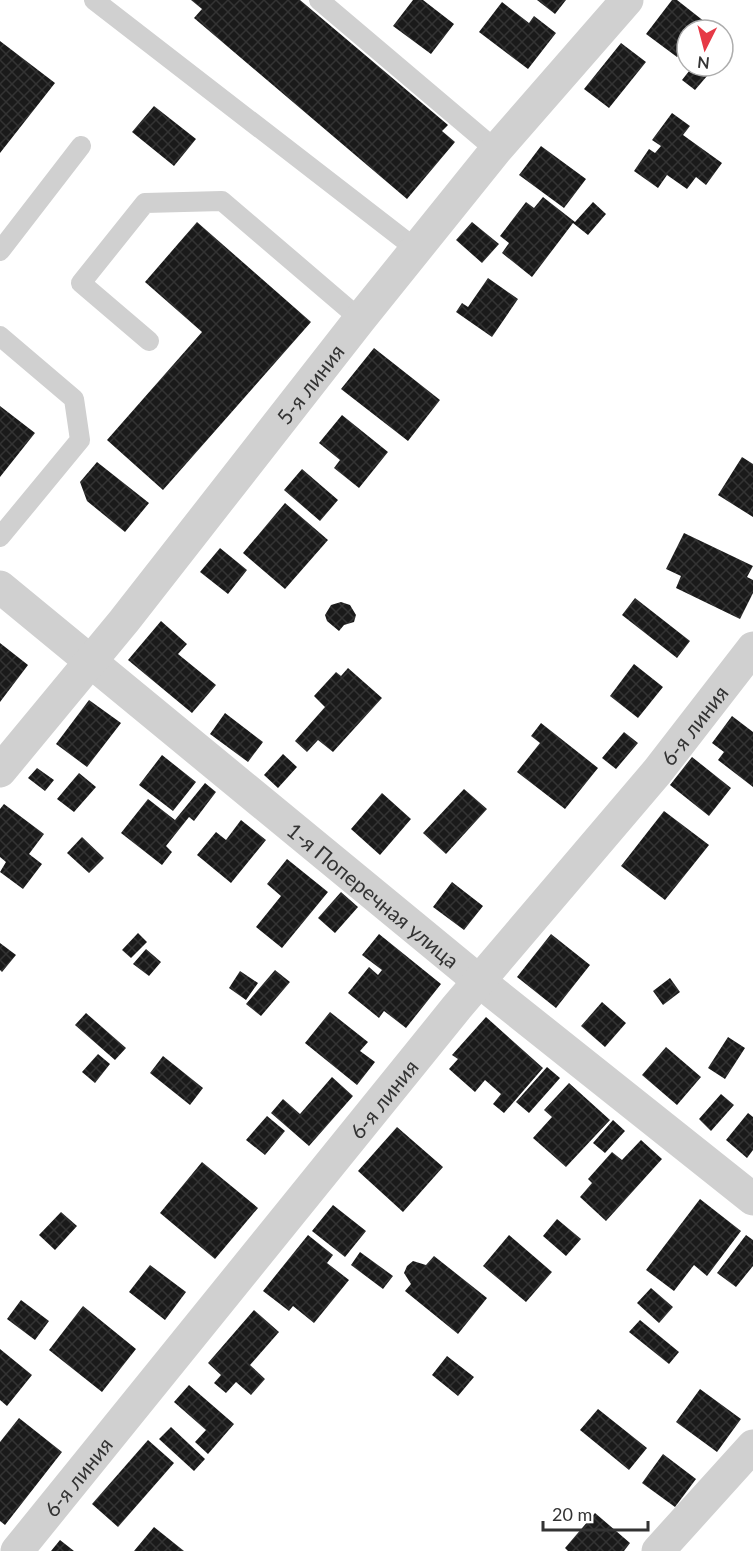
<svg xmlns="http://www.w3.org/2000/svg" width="753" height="1551" viewBox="0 0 753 1551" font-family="Lato,sans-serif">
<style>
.building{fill:url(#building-cross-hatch)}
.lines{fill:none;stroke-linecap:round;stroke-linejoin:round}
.lane{stroke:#d0d0d0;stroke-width:20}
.street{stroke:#d0d0d0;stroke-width:33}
.labels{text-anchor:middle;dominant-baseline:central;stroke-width:6;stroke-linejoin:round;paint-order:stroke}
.street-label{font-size:21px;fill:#333;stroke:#fff}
</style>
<defs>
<pattern id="building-cross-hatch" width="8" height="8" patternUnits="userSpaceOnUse" patternTransform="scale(1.5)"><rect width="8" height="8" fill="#1a1a1a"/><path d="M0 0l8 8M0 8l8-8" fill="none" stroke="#333"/></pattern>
</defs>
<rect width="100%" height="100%" fill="#fff"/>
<path class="building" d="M 191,0 L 300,0 L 448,125 L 442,131 L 455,142 L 407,199 L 194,18 L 202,9 Z
M 413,0 L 423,0 L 454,24 L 431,54 L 393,26 Z
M 537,0 L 566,0 L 555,14 Z
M 672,0 L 677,0 L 705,22 L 698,30 L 687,30 L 687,45 L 677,57 L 646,34 Z
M 502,2 L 529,23 L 534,16 L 556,33 L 528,69 L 479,32 Z
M 0,41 L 55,83 L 0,153 Z
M 621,43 L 646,62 L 609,108 L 584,89 Z
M 693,66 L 707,76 L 695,90 L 682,80 Z
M 154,106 L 196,139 L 174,166 L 132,132 Z
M 672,113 L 690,126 L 683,135 L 722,163 L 706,185 L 696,177 L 687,189 L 667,175 L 658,188 L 634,171 L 649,149 L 655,153 L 661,146 L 652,140 Z
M 541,146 L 586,179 L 564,208 L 519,175 Z
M 543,197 L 575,222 L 593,202 L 606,214 L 588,235 L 573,223 L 532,277 L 502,253 L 509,243 L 500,236 L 526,202 L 534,208 Z
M 197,222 L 311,322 L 163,490 L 107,440 L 202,332 L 145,282 Z
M 472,222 L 499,244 L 482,263 L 456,240 Z
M 488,278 L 518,299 L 492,337 L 456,312 L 462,303 L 468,307 Z
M 374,348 L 440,400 L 408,441 L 341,389 Z
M 0,406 L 35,433 L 0,477 Z
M 342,415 L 388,452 L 359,488 L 334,468 L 340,460 L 319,443 Z
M 742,457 L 753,464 L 753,517 L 718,495 Z
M 97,462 L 149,503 L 125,532 L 87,501 L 80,482 Z
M 302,469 L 338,500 L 320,521 L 284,490 Z
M 285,503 L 328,540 L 285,589 L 243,553 Z
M 684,533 L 753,566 L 747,577 L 753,580 L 753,593 L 740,619 L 676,588 L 681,576 L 666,569 Z
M 220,548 L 247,570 L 228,594 L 200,572 Z
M 635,598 L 690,641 L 677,658 L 622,615 Z
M 341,602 L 350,605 L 356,615 L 354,622 L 344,625 L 339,631 L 327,621 L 325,615 L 331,605 Z
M 161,621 L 187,644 L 178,654 L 216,685 L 192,713 L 128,660 Z
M 0,643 L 28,665 L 0,702 Z
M 634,664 L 663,687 L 638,718 L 610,696 Z
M 348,668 L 382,698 L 333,752 L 318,740 L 307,752 L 295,741 L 325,707 L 314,696 L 336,672 L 341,676 Z
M 89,700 L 121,723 L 87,767 L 56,744 Z
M 225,713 L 263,742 L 248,762 L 210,734 Z
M 732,716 L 753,732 L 753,787 L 718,760 L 724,752 L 712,743 Z
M 541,723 L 598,768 L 565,809 L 517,772 L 540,743 L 531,736 Z
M 624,732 L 638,743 L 616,769 L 602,758 Z
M 283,754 L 297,767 L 278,788 L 264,775 Z
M 162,755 L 196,782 L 173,811 L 139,785 Z
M 692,757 L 731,788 L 709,816 L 670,785 Z
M 37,768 L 54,780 L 45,791 L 28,778 Z
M 79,773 L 96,787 L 74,812 L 57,799 Z
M 205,783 L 216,792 L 194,821 L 189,817 L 166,846 L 172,852 L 162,865 L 121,833 L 148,799 L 175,820 Z
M 464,789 L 487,809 L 446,854 L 423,833 Z
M 382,793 L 411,819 L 380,855 L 351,829 Z
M 4,804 L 44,834 L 29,854 L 42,864 L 23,889 L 0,872 L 6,862 L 0,857 L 0,809 Z
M 664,811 L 709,845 L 665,900 L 621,866 Z
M 241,820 L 266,840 L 231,883 L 197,855 L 216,832 L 226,840 Z
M 82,837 L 104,858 L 89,873 L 67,853 Z
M 287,859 L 328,892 L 282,948 L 256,927 L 281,896 L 267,884 Z
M 452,882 L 483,906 L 464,930 L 433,907 Z
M 341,892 L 358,907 L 335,933 L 318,918 Z
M 138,933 L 147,942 L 131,958 L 122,950 Z
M 379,934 L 441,984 L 406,1028 L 384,1011 L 379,1018 L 348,993 L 369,967 L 378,975 L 382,970 L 362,955 Z
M 551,934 L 590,965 L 556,1008 L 517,977 Z
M 0,943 L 16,955 L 2,972 L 0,970 Z
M 146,949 L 161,962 L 149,976 L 133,964 Z
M 275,970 L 290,982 L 261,1016 L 246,1004 Z
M 240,971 L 258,983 L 246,1000 L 229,988 Z
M 670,978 L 680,992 L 663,1005 L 653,991 Z
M 602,1002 L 626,1023 L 605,1047 L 581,1026 Z
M 330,1012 L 368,1042 L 360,1051 L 375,1062 L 357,1085 L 305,1043 Z
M 86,1013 L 126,1048 L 115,1060 L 75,1025 Z
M 486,1017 L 543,1068 L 504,1113 L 493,1104 L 501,1094 L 485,1080 L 475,1092 L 449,1069 L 458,1059 L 452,1055 Z
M 728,1037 L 745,1048 L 725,1079 L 708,1068 Z
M 666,1047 L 701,1077 L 677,1105 L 642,1075 Z
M 98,1054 L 110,1064 L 95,1083 L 82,1072 Z
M 163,1056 L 203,1088 L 190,1105 L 150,1073 Z
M 547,1067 L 560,1078 L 529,1113 L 516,1102 Z
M 332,1077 L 353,1096 L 309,1146 L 271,1113 L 283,1099 L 300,1114 Z
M 569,1083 L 610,1120 L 566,1167 L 533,1138 L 552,1117 L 544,1110 Z
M 721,1094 L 734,1105 L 711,1131 L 699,1119 Z
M 748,1113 L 753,1117 L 753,1150 L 747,1158 L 726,1140 Z
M 267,1116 L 285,1131 L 265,1155 L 246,1140 Z
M 613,1120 L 625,1131 L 605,1153 L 593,1143 Z
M 397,1127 L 443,1167 L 403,1212 L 358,1171 Z
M 641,1140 L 662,1159 L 606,1221 L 580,1197 L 592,1183 L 588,1179 L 612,1152 L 622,1160 Z
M 202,1162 L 258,1208 L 215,1259 L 160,1213 Z
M 700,1199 L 741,1231 L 707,1276 L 694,1265 L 674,1291 L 646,1270 Z
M 333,1205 L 366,1231 L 345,1257 L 312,1231 Z
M 61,1212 L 77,1226 L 55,1250 L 39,1235 Z
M 557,1219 L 581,1239 L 566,1256 L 543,1236 Z
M 308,1235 L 333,1255 L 327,1263 L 349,1280 L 314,1323 L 293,1306 L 289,1311 L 263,1291 Z
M 509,1235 L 552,1272 L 526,1302 L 483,1266 Z
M 746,1235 L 753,1240 L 753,1266 L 736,1287 L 717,1273 Z
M 360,1252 L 393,1276 L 383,1289 L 351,1265 Z
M 434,1256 L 487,1298 L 458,1334 L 405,1291 L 411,1284 L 404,1273 L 407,1266 L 413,1261 L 426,1265 Z
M 150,1265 L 186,1292 L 165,1320 L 129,1292 Z
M 651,1288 L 673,1307 L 659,1323 L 637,1303 Z
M 21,1300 L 49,1321 L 35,1340 L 7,1319 Z
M 83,1306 L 136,1349 L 102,1392 L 49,1350 Z
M 254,1310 L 279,1332 L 250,1365 L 265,1379 L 251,1395 L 236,1382 L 226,1393 L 214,1383 L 221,1375 L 208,1363 Z
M 640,1320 L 679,1352 L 669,1364 L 629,1332 Z
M 0,1349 L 32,1375 L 7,1406 L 0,1400 Z
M 447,1356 L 474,1377 L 458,1396 L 432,1375 Z
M 189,1385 L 234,1424 L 208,1454 L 195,1442 L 206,1430 L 174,1402 Z
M 700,1389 L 741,1419 L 717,1452 L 676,1422 Z
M 598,1409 L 647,1448 L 629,1470 L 580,1430 Z
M 19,1418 L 62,1452 L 5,1525 L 0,1521 L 0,1442 Z
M 171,1427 L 205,1459 L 194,1471 L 159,1439 Z
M 148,1440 L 174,1463 L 118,1527 L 92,1504 Z
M 663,1454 L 696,1479 L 675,1507 L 642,1483 Z
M 595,1513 L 630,1543 L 624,1551 L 568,1551 L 565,1548 Z
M 154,1527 L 184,1551 L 134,1551 Z
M 60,1540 L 74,1551 L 51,1551 Z"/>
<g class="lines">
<path class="lane" d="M 94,0 L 416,249
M 319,0 L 496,150
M 0,251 L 81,146
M 0,336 L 74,399 L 80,440 L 0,537
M 149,341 L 81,283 L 145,203 L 222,201 L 360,319"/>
<g class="street">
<path id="s1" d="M 0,587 L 479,981 L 753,1199"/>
<path id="s2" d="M 0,771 L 124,621 L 360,319 L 496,150 L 627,0"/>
<path id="s3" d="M 17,1551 L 457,1007 L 657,772 L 753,648"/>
<path d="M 658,1551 L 753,1446"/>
</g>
</g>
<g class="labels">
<g class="street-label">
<text stroke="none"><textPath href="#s2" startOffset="496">5-я линия</textPath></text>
<text stroke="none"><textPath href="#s3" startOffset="1068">6-я линия</textPath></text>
<text stroke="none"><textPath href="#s1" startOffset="484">1-я Поперечная улица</textPath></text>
<text stroke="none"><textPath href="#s3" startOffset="582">6-я линия</textPath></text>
<text stroke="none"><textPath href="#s3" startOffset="96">6-я линия</textPath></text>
</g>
</g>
<g transform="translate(705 48) rotate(186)"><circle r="28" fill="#ffffff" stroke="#adadad" stroke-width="1.5"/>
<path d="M0-4.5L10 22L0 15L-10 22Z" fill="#e63946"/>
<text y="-9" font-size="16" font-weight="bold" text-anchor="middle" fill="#333333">N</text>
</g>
<path d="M543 1521v9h105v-9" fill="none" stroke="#333333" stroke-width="3"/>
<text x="552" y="1521" font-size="18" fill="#333333" stroke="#ffffff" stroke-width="4.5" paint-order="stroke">20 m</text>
</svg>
